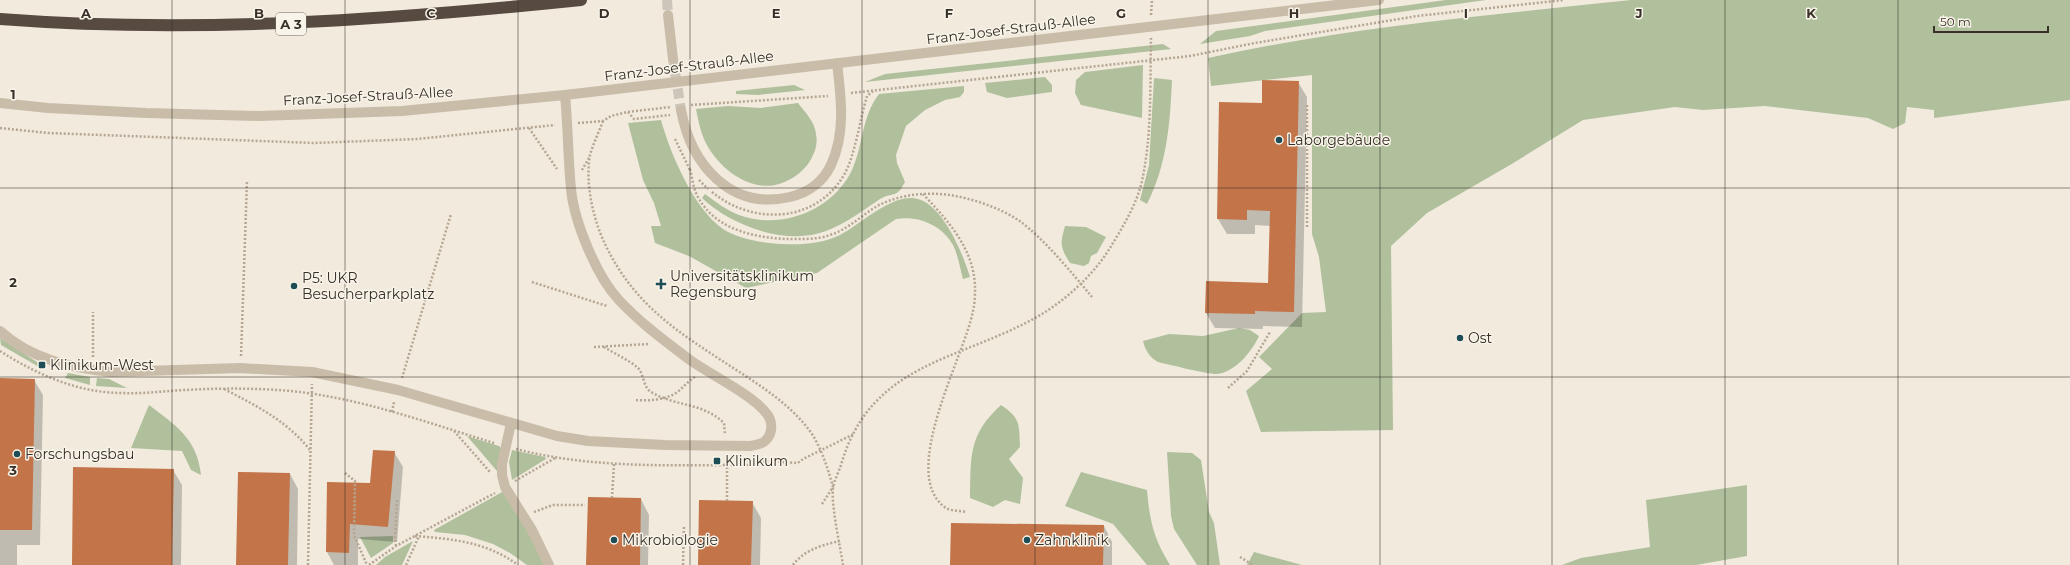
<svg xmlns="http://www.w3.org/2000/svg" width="2070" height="565" viewBox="0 0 2070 565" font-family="Montserrat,sans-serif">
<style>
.green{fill:#b0c09d}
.shadow{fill:#0003}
.building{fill:#c37549}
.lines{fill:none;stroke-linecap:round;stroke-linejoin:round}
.minor-tunnel{stroke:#ccc5b9;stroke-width:10;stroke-dasharray:10 5;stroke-linecap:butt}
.path{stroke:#b5a693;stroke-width:2.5;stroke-dasharray:2 2;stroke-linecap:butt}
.minor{stroke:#c9bca9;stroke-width:10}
.highway{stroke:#574a40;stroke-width:12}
.grid{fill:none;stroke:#372f28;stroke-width:1;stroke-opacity:0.55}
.poi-dot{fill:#1f4d57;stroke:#f9f4e9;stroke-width:1.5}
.labels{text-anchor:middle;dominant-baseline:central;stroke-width:3;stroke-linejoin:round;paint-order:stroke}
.shield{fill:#f9f4e9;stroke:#716a62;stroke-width:1}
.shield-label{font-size:13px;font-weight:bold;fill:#372f28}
.street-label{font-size:14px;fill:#372f28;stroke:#f9f4e9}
.poi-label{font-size:14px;fill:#372f28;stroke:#f9f4e9;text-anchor:start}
.grid-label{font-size:13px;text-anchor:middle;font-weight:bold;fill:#372f28;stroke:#f9f4e9;stroke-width:3;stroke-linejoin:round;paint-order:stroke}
</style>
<rect width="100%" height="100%" fill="#f1eadd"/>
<path class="green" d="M 1446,0 L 1486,0 L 1265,31 L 1250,36 L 1200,44 L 1216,31 Z
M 1631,0 L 2070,0 L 2070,100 L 1934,118 L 1934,110 L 1907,107 L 1905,123 L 1893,129 L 1868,118 L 1765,106 L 1703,110 L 1675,107 L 1583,120 L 1510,165 L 1427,213 L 1391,246 L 1393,430 L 1261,432 L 1246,391 L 1272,369 L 1259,357 L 1302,313 L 1326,312 L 1319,257 L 1312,234 L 1312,75 L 1211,86 L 1208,58 C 1347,27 1490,15 1631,0 Z
M 1163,44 L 1171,49 L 865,82 L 885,74 Z
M 1143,65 L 1142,118 L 1081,105 L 1075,93 L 1076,80 L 1085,72 Z
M 1045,77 L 1052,85 L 1052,92 L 1007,98 L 987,92 L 985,83 Z
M 1154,78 L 1172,80 C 1170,124 1167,164 1147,204 L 1140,200 L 1149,165 Z
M 794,85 L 805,90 L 758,95 L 736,94 L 736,91 Z
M 964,86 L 964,92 L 960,97 L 945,100 L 925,110 L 906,126 L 896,155 L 897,163 L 905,182 C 903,185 901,190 898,192 C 895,195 888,195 884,197 C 879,199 875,203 871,205 C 857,215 842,225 826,231 C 787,246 731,226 702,198 L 705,194 C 716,202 726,210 739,215 C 780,230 829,212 850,174 C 864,147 860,119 879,94 Z
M 798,103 C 805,112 815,122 816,134 C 818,144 815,152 810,161 C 804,171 793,179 782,183 C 751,195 716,167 704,139 C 700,130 698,119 696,109 L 728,106 L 761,108 Z
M 661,120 C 670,153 694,209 723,229 C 738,239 763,243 781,244 C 802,245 821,244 840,235 C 861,224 896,189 921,200 C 945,210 963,254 970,277 L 963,279 C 960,268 958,255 953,245 C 942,225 918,215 896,219 L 817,273 L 746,288 L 689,256 L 655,243 L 651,226 L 661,226 L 654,203 L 643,180 L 628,123 Z
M 1065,226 L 1086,227 L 1106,237 L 1097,253 L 1091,256 L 1089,263 L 1084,266 L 1070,263 C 1060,247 1060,244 1065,226 Z
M 1239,328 L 1250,330 L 1259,336 C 1252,351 1236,372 1217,374 C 1205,374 1172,365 1158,362 C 1150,358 1145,350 1143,341 L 1169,334 L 1203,336 Z
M 0,338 L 40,364 L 39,367 L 1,345 Z
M 68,373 L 90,377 L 90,385 L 65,378 Z
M 97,378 L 109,379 L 127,388 L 96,386 Z
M 149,405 C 176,426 197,438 201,475 L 191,470 L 182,451 L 131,448 Z
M 1001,405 C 1021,418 1019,425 1020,447 L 1009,459 L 1023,478 L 1020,504 L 1005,500 L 993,507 L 970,498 C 971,456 968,435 1001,405 Z
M 467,436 L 499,446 L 501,448 L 499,471 L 497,471 Z
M 512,450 L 545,457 L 546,459 L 512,480 L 509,462 Z
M 1167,452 L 1192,453 L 1201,460 L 1209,512 L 1214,523 L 1220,565 L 1197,565 L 1174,529 L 1171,516 Z
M 1081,472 L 1147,490 C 1150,522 1153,537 1170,565 L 1147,565 L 1113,524 L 1065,506 Z
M 1747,485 L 1747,556 L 1696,565 L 1562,565 L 1581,558 L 1650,547 L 1646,500 Z
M 504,491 L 547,565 L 527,565 L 510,553 L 493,544 L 465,535 L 435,532 L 434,530 Z
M 393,536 L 393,543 L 371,558 L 360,537 Z
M 413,541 L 402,565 L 376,565 L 385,557 Z
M 1254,552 L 1302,565 L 1247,565 Z"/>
<path class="shadow" d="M 1298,82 L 1307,97 L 1302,327 L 1263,326 L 1263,329 L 1215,328 L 1206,313 L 1269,284 L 1271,226 L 1255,225 L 1255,234 L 1227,234 L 1218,219 L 1263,104 Z
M 0,379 L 34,380 L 43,395 L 40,545 L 17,545 L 17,565 L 0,565 Z
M 394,452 L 403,467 L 397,542 L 358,539 L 358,565 L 334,565 L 327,552 L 371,484 Z
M 173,470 L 182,485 L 181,565 L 73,565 Z
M 290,474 L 298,489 L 297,565 L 237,565 Z
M 641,499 L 649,515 L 648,565 L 587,565 Z
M 752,502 L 761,518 L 760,565 L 699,565 Z
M 1104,526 L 1112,542 L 1112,565 L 951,565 Z"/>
<path class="building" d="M 1262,80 L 1299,81 L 1294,312 L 1255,311 L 1255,314 L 1205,313 L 1206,281 L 1268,283 L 1270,211 L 1247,210 L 1247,220 L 1217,219 L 1219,102 L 1262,103 Z
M 0,378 L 35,379 L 32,530 L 0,530 Z
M 373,450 L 395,451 L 388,527 L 350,524 L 349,553 L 326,552 L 327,482 L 370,483 Z
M 73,467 L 174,469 L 172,565 L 72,565 Z
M 238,472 L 290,473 L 288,565 L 236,565 Z
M 588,497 L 641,498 L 640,565 L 586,565 Z
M 699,500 L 753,501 L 751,565 L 698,565 Z
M 951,523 L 1104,525 L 1103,565 L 950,565 Z"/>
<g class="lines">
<path class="minor-tunnel" d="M 667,0 L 668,15
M 673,59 L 681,110"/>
<path class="path" d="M 1151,15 L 1152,0
M 851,93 L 1190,56 L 1255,43 L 1417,16 L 1564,0
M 691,105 L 828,96
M 1307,105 L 1307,228
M 628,112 L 634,119 L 670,115
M 603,121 C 599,132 593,144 590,155 C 585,183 593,219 605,244 C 636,309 683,335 741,373 C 767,390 794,408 812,434 C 822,450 828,469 833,487 L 822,504
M 578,123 L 603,121 L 611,116 L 627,112 L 671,107
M 0,128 L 48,133 L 314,143 L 417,139 L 555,125
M 529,128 L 557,169
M 675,139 L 690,170
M 690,169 C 692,177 693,186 696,193 C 712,228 750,237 785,239 C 799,239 817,240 830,235 C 849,229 863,214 879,205 C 902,194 926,192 950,195 C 974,199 1001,208 1021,222 C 1045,240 1072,273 1092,297
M 582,170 L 590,156
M 699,180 L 708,189
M 712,192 C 752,225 815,224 844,175 C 855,156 860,119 867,96 L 873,91
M 923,194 C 947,220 974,248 975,287 C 975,294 975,303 973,311 C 965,355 897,475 946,508 C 951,511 961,511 967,512
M 532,282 L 607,306
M 594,347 L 649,344
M 604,347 C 615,354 629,360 638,368 C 644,374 643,387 651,392 C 676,407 702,402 724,423 L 725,434
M 0,351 C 36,374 78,393 122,393 C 143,394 164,391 185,390 C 221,388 256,388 291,391 C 361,398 428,423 494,443
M 241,356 L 247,181
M 93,357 L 93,312
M 402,378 L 451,214
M 1228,388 L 1247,371 L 1270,332
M 224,389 C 257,406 287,421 310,450
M 636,400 C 649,401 664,400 676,393 C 683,388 688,381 695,377
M 392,412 L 394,402
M 454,431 L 490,472
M 516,449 C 593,469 672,465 751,465 L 766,461 L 798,463 L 803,459 L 854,434
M 345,473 L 355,481 L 354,535 L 367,565
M 515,481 L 555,458
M 612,498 L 614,464
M 727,501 L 727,465
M 534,512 L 553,505 L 585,505
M 415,536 C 453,539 487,542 518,565
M 396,546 L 395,540 L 397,499
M 1240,557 L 1253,565
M 308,565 L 312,384
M 369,565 L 396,546 L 495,493
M 406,565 L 419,536
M 683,565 L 684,526
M 793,565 C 804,550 822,545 840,541
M 843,565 C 840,546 831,505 833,488 C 834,480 839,472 841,465 C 871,360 963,361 1042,314 C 1068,298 1094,274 1110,248 C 1122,228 1137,204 1142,181 C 1152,135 1150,85 1151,38"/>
<path class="minor" d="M 668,15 L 673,59
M 0,103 L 48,108 L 146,113 L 259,116 L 402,111 L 565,95 L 1379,0
M 681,110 C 691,164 730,211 790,197 C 808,193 823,182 831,165 C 846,133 841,97 837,63
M 0,331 C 31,359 71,368 111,372 L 240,368 L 312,372 L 398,390 L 557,436 L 588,441 L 665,445 L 751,446 C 755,445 762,444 765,441 C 773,434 773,422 767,414 C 753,395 711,375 690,360 C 665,341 639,322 618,299 C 596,275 574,221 571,189 C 568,158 568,126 565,95
M 511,423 L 502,464 L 502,475 L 505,487 L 532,530 L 549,565"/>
<path class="highway" d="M 0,19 C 195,34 387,20 581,0"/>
</g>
<path class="grid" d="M 172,0 L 172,565M 345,0 L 345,565M 518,0 L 518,565M 690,0 L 690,565M 862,0 L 862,565M 1035,0 L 1035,565M 1208,0 L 1208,565M 1380,0 L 1380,565M 1552,0 L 1552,565M 1725,0 L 1725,565M 1898,0 L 1898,565M 0,188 L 2070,188M 0,377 L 2070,377"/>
<g class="poi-dot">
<circle cx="1279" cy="140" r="4"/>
<path d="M659 278h4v4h4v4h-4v4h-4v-4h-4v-4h4z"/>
<circle cx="294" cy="286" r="4"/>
<circle cx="1460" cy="338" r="4"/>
<rect x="38" y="361" width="8" height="8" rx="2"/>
<circle cx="17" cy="454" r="4"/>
<rect x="713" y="457" width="8" height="8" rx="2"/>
<circle cx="614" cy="540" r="4"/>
<circle cx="1027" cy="540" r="4"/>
</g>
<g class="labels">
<rect class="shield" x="276" y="13" width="30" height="22" rx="3"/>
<g class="shield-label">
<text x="291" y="24">A 3</text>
</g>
<g class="street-label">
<text transform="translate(1011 29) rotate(-7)">Franz-Josef-Strauß-Allee</text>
<text transform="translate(689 66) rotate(-7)">Franz-Josef-Strauß-Allee</text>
<text transform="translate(368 96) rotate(-3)">Franz-Josef-Strauß-Allee</text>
</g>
<g class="poi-label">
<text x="1287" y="140">Laborgebäude</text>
<text x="670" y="276">Universitätsklinikum<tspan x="670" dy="16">Regensburg</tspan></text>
<text x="302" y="278">P5: UKR<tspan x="302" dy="16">Besucherparkplatz</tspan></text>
<text x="1468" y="338">Ost</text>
<text x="50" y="365">Klinikum-West</text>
<text x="25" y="454">Forschungsbau</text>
<text x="725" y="461">Klinikum</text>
<text x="622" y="540">Mikrobiologie</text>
<text x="1035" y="540">Zahnklinik</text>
</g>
</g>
<g class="grid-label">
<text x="86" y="18">A</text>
<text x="259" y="18">B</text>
<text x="431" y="18">C</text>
<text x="604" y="18">D</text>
<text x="776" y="18">E</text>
<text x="949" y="18">F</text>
<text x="1121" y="18">G</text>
<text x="1294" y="18">H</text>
<text x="1466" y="18">I</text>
<text x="1639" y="18">J</text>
<text x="1811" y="18">K</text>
<text x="13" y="99">1</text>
<text x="13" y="287">2</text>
<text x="13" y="475">3</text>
</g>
<path d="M1934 26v6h114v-6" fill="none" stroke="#372f28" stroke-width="2"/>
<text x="1940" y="26" font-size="12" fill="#372f28" stroke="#f9f4e9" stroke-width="3" paint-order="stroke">50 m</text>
</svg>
